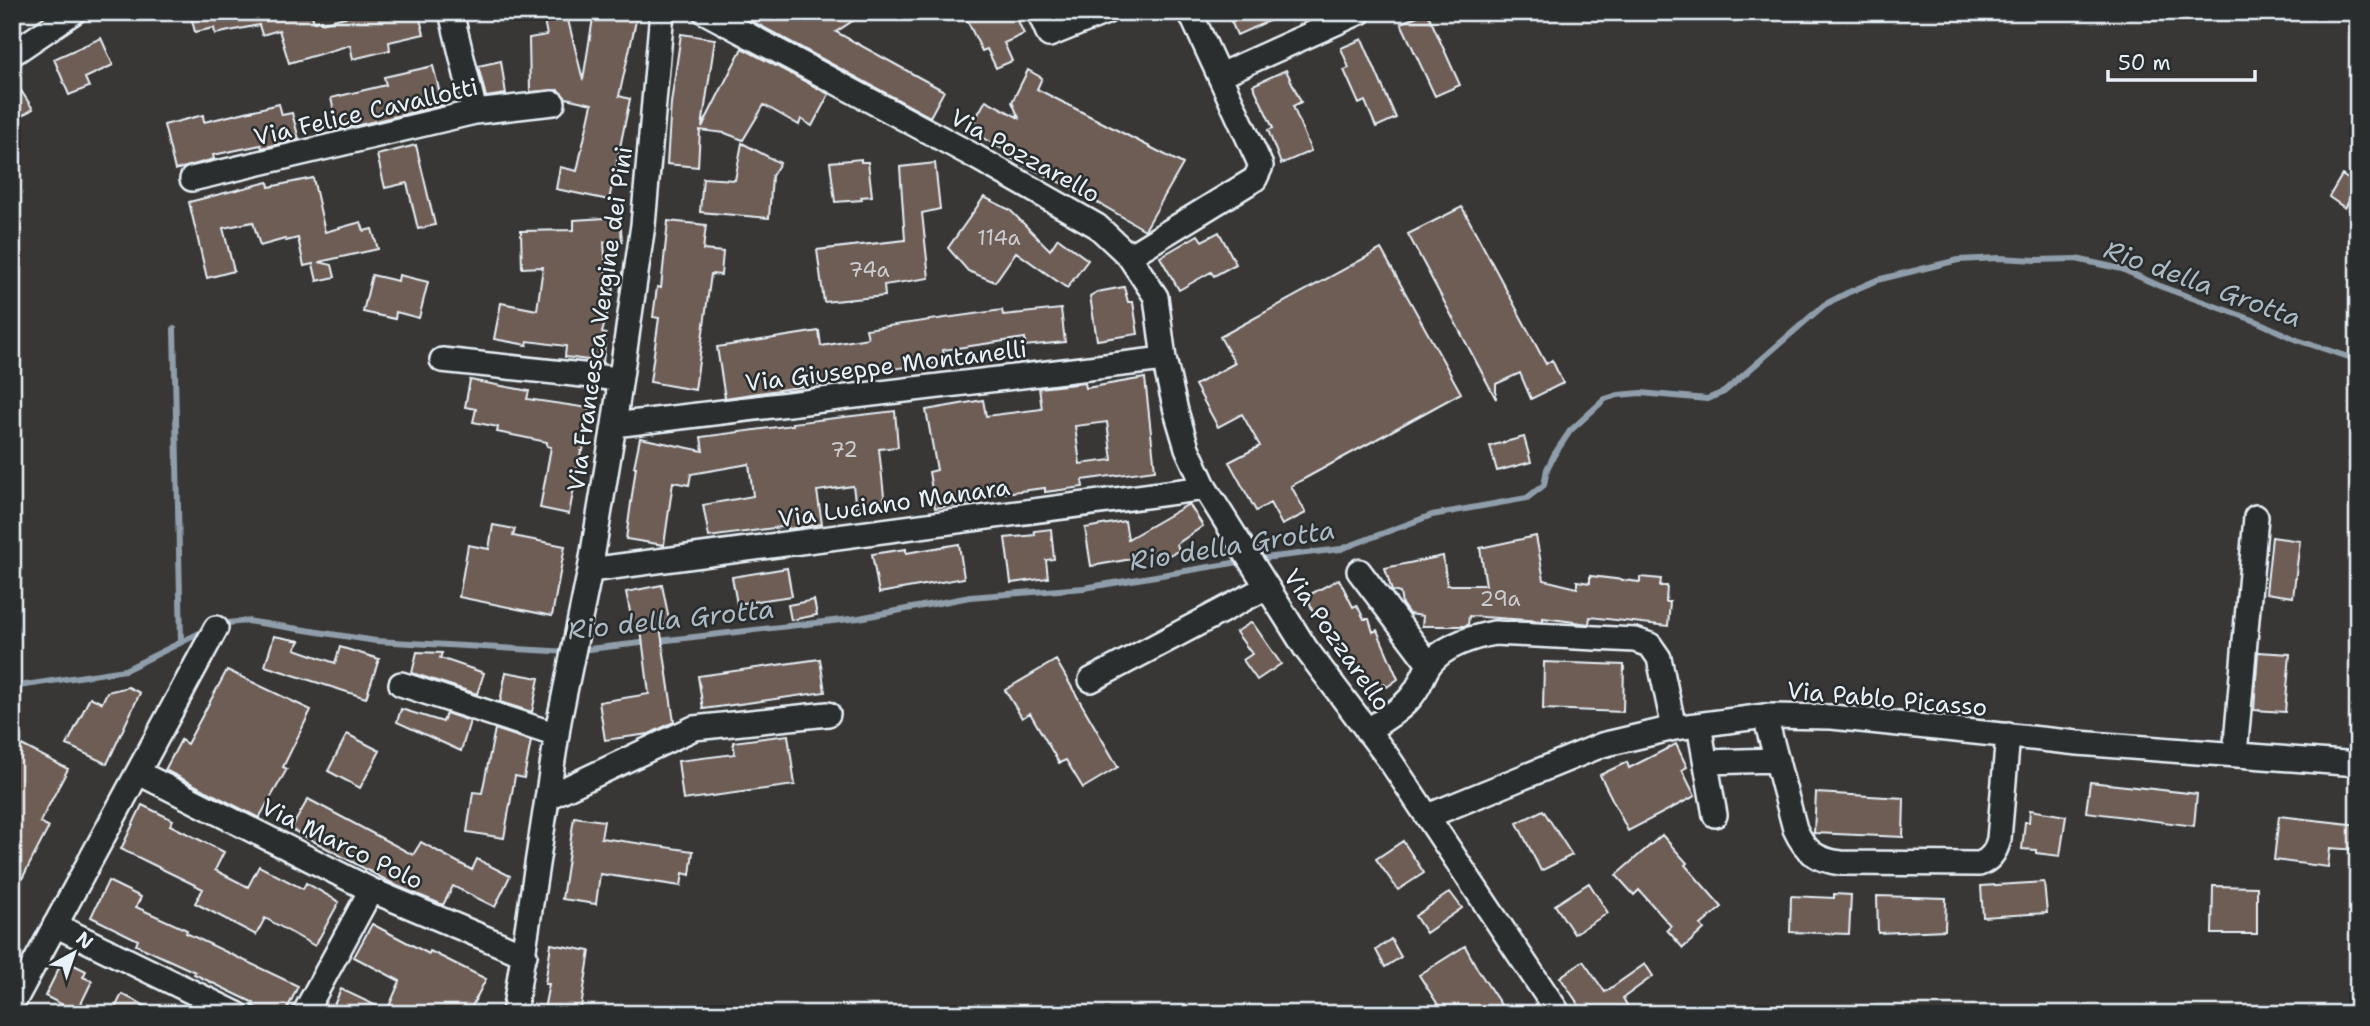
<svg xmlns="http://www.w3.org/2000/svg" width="2370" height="1026" viewBox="0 0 2370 1026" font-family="'Shantell Sans',sans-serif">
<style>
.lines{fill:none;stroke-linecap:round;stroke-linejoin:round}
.stream{stroke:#8f9eaa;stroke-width:6}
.building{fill:#6e5d55;stroke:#e8f1f8;stroke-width:2;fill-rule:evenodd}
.minor-casing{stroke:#e8f1f8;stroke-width:28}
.minor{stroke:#2a2d2e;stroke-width:23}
.labels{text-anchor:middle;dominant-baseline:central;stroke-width:5;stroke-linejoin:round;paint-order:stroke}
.number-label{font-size:21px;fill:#cacccf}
.street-label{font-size:24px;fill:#e8f1f8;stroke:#2a2d2e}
.water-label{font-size:26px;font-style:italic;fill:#acbac4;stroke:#2a2d2e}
</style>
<rect width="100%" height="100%" fill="#383736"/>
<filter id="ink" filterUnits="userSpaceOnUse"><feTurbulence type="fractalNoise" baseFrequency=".0143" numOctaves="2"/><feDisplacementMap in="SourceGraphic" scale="14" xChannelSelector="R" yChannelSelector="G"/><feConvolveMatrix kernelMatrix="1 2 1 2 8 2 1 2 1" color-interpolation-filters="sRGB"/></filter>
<g filter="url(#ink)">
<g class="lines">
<path class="stream" d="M 174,329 L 181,641
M 1256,559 L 1341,549 L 1432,515 L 1527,498 L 1544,485 L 1547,469 L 1554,455 L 1570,431 L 1605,399 L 1618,395 L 1641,393 L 1707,399 L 1724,392 L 1824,305 L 1847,293 L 1877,280 L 1958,260 L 1999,258 L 2036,260 L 2076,259 L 2122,269 L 2162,287 L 2256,321 L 2297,340 L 2358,360
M 218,624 L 247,621 L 376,641 L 569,652
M 580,650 L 859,618 L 970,597 L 1084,588 L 1245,561
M 12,687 L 125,670 L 208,629"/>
</g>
<path class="building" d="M 190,12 L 311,12 L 314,22 L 321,20 L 321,23 L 365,12 L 418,12 L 424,34 L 389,42 L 390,50 L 353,59 L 350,45 L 289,63 L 279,30 L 262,35 L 259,25 L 215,34 L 214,28 L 195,32 Z
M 558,12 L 566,12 L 583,80 L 594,12 L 638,12 L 619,96 L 630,99 L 609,200 L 556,189 L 560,167 L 577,171 L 592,104 L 566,98 L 558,90 L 530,92 L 529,38 L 547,35 L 543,16 Z
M 735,12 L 866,12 L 836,32 L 944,91 L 930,117 Z
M 963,12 L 1014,12 L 1024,34 L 1004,43 L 1012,61 L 996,68 L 987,49 L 982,51 Z
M 1227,12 L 1289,12 L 1237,35 Z
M 1427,12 L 1460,85 L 1435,96 L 1401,23 Z
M 681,34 L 715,39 L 702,127 L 742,48 L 829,94 L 812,126 L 801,119 L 799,125 L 764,105 L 743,140 L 725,133 L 700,130 L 698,167 L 667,164 L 671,103 Z
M 101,38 L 113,65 L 85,78 L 89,87 L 69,95 L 54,59 Z
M 1362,39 L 1396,118 L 1376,127 L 1365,101 L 1359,104 L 1344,70 L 1349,68 L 1341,48 Z
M 501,61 L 506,94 L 486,97 L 478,66 Z
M 433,66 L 443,105 L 338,130 L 331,98 L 386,85 L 384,77 Z
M 1028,70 L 1042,78 L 1037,89 L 1183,164 L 1145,230 L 1081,193 L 1007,156 L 1009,153 L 969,130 L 986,100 L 1019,118 L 1012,102 Z
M 1286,70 L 1301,102 L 1293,106 L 1311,151 L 1281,164 L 1268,130 L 1273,128 L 1253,85 Z
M 12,77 L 33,109 L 12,122 Z
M 279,104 L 282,115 L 292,113 L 299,139 L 262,148 L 261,145 L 213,155 L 214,159 L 175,170 L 164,125 L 203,115 L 204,122 Z
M 742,143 L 780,163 L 772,176 L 769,218 L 700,212 L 703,178 L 735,180 Z
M 416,145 L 435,225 L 418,229 L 407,183 L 385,188 L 377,155 Z
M 861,159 L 861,162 L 868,162 L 872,196 L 861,197 L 862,200 L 835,202 L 830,162 Z
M 935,163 L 940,209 L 922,213 L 929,278 L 884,285 L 885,296 L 824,302 L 817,250 L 905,240 L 900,167 Z
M 2342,175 L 2358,186 L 2345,208 L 2329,197 Z
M 313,178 L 325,232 L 361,222 L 364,231 L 372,229 L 378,249 L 319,262 L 332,265 L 335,277 L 317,281 L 313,264 L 304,266 L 298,238 L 286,241 L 285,239 L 260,246 L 253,222 L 223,228 L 234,271 L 207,278 L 189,202 L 268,182 L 269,187 Z
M 984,197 L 1010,210 L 1050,250 L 1058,238 L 1088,260 L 1067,288 L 1016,252 L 995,282 L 968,271 L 948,248 Z
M 1462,207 L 1546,364 L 1552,360 L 1563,383 L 1531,399 L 1520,373 L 1496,384 L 1496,399 L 1408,234 Z
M 620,217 L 622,241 L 604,242 L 607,288 L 614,288 L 602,333 L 606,334 L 603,362 L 565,357 L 566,346 L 528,341 L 527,345 L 494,339 L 501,303 L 537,310 L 543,267 L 522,268 L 521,231 L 574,230 L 574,220 Z
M 668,221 L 706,225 L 703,250 L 723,252 L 721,275 L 711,274 L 695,390 L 650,382 L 659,318 L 653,317 L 657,287 L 661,288 Z
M 1219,232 L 1236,264 L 1214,276 L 1211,272 L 1179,290 L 1160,257 L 1198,235 L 1202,241 Z
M 1381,249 L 1461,393 L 1291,486 L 1306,513 L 1282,525 L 1270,503 L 1256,511 L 1229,462 L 1260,446 L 1242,414 L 1218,427 L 1195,385 L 1235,363 L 1220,337 Z
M 372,275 L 398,281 L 399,275 L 428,282 L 419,318 L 396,312 L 395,319 L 363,312 Z
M 1124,287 L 1128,302 L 1133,302 L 1138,334 L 1097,340 L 1090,296 L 1097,292 Z
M 1061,309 L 1065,342 L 1025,346 L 1025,338 L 943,350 L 945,362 L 845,375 L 846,380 L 725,398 L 717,347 L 819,331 L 821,346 L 868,338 L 866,329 L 1002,310 L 1003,315 Z
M 1145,378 L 1155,470 L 1082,480 L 1083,487 L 1045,492 L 1045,488 L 971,497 L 971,503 L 935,508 L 929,472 L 937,470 L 926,410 L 983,400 L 986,416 L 1042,409 L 1039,388 L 1085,383 L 1086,388 ZM 1107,422 L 1112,460 L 1080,464 L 1075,426 Z
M 470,380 L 529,391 L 527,399 L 589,408 L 583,451 L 581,451 L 569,514 L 540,508 L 551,447 L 547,446 L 547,442 L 497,432 L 498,427 L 473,422 L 476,409 L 465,407 Z
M 895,411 L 898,447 L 879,449 L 885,505 L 856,508 L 853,486 L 817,491 L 822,524 L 788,529 L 788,526 L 709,537 L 703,505 L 753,496 L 749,464 L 691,474 L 689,485 L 673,482 L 664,545 L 626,539 L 636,467 L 634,467 L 640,438 L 703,451 L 701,437 L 793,425 L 792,423 Z
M 1524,437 L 1531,462 L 1497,471 L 1490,446 Z
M 1189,504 L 1203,526 L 1177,544 L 1179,551 L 1156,560 L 1155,555 L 1091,566 L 1085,528 L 1125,521 L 1128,539 Z
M 493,525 L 515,529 L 513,536 L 565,546 L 552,616 L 459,597 L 468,545 L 489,549 Z
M 1051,529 L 1054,559 L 1046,560 L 1048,578 L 1011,583 L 1005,538 L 1035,535 L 1034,531 Z
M 1536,536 L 1544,580 L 1577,588 L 1577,581 L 1590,583 L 1590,576 L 1640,582 L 1640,577 L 1661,579 L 1660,586 L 1667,586 L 1666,602 L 1670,602 L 1668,626 L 1590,617 L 1589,624 L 1543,618 L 1543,621 L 1469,616 L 1468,625 L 1466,626 L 1422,626 L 1423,616 L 1409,614 L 1402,604 L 1400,593 L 1392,591 L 1385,568 L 1443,556 L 1447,585 L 1486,585 L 1480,548 Z
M 2272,537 L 2300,541 L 2293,597 L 2266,593 Z
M 959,544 L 964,578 L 879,593 L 872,554 L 906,549 L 906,553 Z
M 787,568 L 792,596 L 737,604 L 732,577 Z
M 1339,579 L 1353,607 L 1357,605 L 1364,619 L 1369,619 L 1373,632 L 1377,630 L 1398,679 L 1387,687 L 1384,684 L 1371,691 L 1355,660 L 1347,660 L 1318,611 L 1313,612 L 1307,596 Z
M 662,585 L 670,624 L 660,626 L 674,722 L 649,734 L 605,740 L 599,702 L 649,694 L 641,630 L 634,631 L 626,592 Z
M 814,600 L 817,615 L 791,620 L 788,605 Z
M 1252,622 L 1281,664 L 1257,680 L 1243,660 L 1252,654 L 1236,632 Z
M 274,636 L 300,641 L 295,649 L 335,663 L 340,647 L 379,659 L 366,698 L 265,666 Z
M 417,652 L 442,653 L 440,658 L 484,673 L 477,694 L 412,673 Z
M 2258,652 L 2290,654 L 2285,712 L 2254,710 Z
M 820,659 L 825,692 L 703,709 L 698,676 Z
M 1056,660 L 1118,767 L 1083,788 L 1066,760 L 1059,763 L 1030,713 L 1022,718 L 1005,690 Z
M 1544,662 L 1624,665 L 1623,712 L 1543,709 Z
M 227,670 L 311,710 L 283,767 L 287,769 L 259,818 L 165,770 L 181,740 L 187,744 Z
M 506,672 L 539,678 L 532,712 L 500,702 Z
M 128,687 L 140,693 L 107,764 L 67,745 L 90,697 L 102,703 L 107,692 Z
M 401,709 L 443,722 L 446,713 L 470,721 L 461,751 L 397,722 Z
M 495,729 L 531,741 L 524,778 L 515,776 L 504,838 L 467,832 L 473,792 L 482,793 Z
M 347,734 L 380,751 L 360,788 L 328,771 Z
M 788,735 L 795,785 L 683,800 L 678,761 L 735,754 L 733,742 Z
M 12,740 L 68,769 L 40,822 L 49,827 L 12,898 Z
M 1676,744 L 1687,767 L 1682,770 L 1695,796 L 1628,831 L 1600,775 L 1627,762 L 1629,768 Z
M 2090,782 L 2197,794 L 2194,826 L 2086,812 Z
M 1816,793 L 1904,798 L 1903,837 L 1814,833 Z
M 308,799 L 413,855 L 421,842 L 472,870 L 477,859 L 510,876 L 495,907 L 453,886 L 443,905 L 397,886 L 291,829 Z
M 142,805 L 173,820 L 170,825 L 224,852 L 215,870 L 248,887 L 259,866 L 303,889 L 306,883 L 339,902 L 315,946 L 265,918 L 256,935 L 195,903 L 203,889 L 121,849 Z
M 1543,810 L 1572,855 L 1541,871 L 1517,823 Z
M 2030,810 L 2066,816 L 2060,856 L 2036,853 L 2036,850 L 2022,849 L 2025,822 L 2029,822 Z
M 2279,816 L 2358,825 L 2358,850 L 2330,848 L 2328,867 L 2274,860 Z
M 574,817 L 604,821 L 601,838 L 693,851 L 690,875 L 683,873 L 681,886 L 600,874 L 596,904 L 562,899 Z
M 1662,835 L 1687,863 L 1685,865 L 1722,907 L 1701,925 L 1704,929 L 1683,948 L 1667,930 L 1671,926 L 1639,890 L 1634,895 L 1616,875 Z
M 1403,841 L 1424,873 L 1398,890 L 1376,859 Z
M 108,881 L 141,897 L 136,907 L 187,930 L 186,933 L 298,986 L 285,1014 L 270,1014 L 252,1006 L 254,1003 L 194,974 L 195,972 L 136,945 L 138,940 L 91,917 Z
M 2044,882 L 2047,913 L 1983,917 L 1981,886 Z
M 1589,883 L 1608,913 L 1574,934 L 1555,905 Z
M 2213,886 L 2257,887 L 2257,934 L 2212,934 Z
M 1450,892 L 1462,908 L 1426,933 L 1415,916 Z
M 1834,894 L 1851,895 L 1849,934 L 1790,932 L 1791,896 L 1834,898 Z
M 1877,896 L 1946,898 L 1945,930 L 1878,933 Z
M 372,924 L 429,954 L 430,951 L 486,979 L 468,1014 L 330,1014 L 341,989 L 387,1011 L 400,981 L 354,957 Z
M 1391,939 L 1401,957 L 1385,967 L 1376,950 Z
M 551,944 L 590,951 L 580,1014 L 543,1014 L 549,984 L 545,984 Z
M 1465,946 L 1478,970 L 1507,1014 L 1444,1014 L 1419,975 Z
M 1583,961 L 1605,992 L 1645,964 L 1653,976 L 1623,998 L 1628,1007 L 1616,1014 L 1585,1014 L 1560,977 Z
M 72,964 L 86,971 L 83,977 L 92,981 L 77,1012 L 45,996 L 60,966 L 69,971 Z
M 122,994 L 161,1014 L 112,1014 Z"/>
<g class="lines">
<g class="minor-casing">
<path id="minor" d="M 451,12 L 475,112
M 705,12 L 974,156 L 1097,226 L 1129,256 L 1156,297 L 1164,359 L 1176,411 L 1187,448 L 1205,488 L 1306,649 L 1389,759 L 1559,1014
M 1039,12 L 1049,35 L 1106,12
M 12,54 L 74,12
M 1220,75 L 1360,12
M 192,179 L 475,112 L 553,103
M 1129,256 L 1255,179 L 1261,166 L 1190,12
M 442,360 L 620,379
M 614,425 L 1164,359
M 590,570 L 1205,488
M 1359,571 L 1429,664
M 1091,680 L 1267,587
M 401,684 L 557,735
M 1765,716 L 1795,829 C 1805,851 1816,860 1841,863 L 1979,864 C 1991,860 1996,851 1999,839 L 2008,735
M 1699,725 L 1715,815
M 1367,731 C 1381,721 1400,711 1411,697 C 1420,687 1423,674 1430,664 C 1444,646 1473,637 1494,633 L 1635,640 L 1650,645 L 1659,658 L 1674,728
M 2235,754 L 2256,517
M 1706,762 L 1777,760
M 139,773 L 371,890 L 525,955
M 548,797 L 694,728 L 828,714
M 1428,816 L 1602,745 L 1674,728 L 1765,716 L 1832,717 L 2078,743 L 2358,764
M 55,925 L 237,1014
M 12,1005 L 216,628
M 304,1014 L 371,890
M 514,1014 L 559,721 L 590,570 L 614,425 L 643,225 L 662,12"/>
</g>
<use href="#minor" class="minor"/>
</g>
</g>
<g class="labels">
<g class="number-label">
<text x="999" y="238">114a</text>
<text x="869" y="270">74a</text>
<text x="844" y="450">72</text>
<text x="1500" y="599">29a</text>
</g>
<g class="street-label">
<text transform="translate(366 112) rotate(-13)">Via Felice Cavallotti</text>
<text transform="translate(1025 156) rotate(29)">Via Pozzarello</text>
<text transform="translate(600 319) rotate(-82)">Via Francesca Vergine dei Pini</text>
<text transform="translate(886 366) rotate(-7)">Via Giuseppe Montanelli</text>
<text transform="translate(894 503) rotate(-8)">Via Luciano Manara</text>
<text transform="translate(1337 640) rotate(55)">Via Pozzarello</text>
<text transform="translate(1887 699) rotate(5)">Via Pablo Picasso</text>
<text transform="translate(342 844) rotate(26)">Via Marco Polo</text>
</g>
<g class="water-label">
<text transform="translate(2203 283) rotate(20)">Rio della Grotta</text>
<text transform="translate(1232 545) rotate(-9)">Rio della Grotta</text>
<text transform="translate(671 619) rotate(-6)">Rio della Grotta</text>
</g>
</g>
<rect width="2370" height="1026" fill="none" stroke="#2a2d2e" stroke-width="42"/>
<rect x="21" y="21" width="2328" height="984" fill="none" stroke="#e8f1f8" stroke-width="2.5" filter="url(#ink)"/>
<g transform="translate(74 953) rotate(40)" stroke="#2a2d2e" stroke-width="5" paint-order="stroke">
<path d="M0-5L12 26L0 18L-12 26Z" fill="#e8f1f8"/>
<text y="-10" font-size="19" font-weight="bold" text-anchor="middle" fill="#e8f1f8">N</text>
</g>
<path d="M2108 70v10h147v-10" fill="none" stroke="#e8f1f8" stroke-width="3.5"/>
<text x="2118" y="70" font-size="21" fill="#e8f1f8" stroke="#2a2d2e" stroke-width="5" paint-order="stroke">50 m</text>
</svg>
